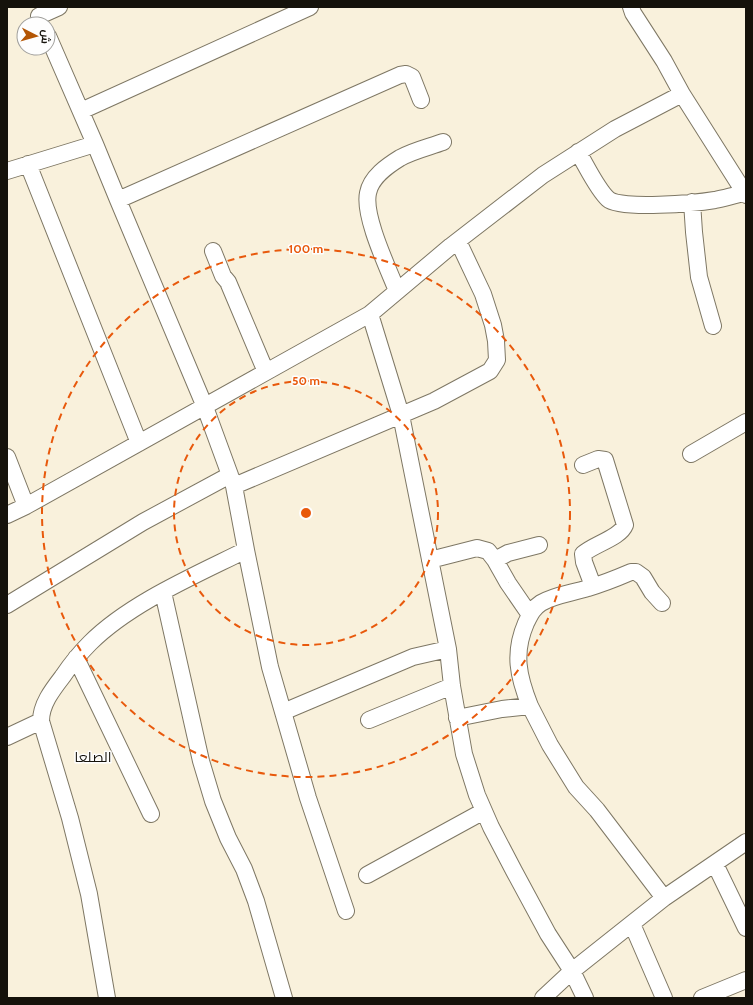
<svg xmlns="http://www.w3.org/2000/svg" width="753" height="1005" viewBox="0 0 753 1005" font-family="Cabin,Cairo,sans-serif">
<style>
.lines{fill:none;stroke-linecap:round;stroke-linejoin:round}
.street-casing{stroke:#7e7764;stroke-width:18}
.street{stroke:#fff;stroke-width:16}
.ring{fill:none;stroke:#e8590c;stroke-width:2;stroke-dasharray:7 5}
.labels{text-anchor:middle;dominant-baseline:central;stroke-width:3;stroke-linejoin:round;paint-order:stroke}
.quarter-label{font-size:14px;fill:#15120b;stroke:#fefefe}
.centre{fill:#e8590c;stroke:#fefefe;stroke-width:2}
.ring-label{font-size:12px;text-anchor:middle;font-weight:bold;fill:#e8590c;stroke:#fefefe;stroke-width:3;stroke-linejoin:round;paint-order:stroke}
</style>
<rect width="100%" height="100%" fill="#f9f1dc"/>
<g class="lines">
<g class="street-casing">
<path id="street" d="M 631,7 L 633,13 L 664,61 L 682,94
M 39,16 L 59,7
M 81,111 L 310,7
M 578,152 C 586,165 597,189 608,199 C 620,210 697,203 715,200 C 725,198 735,195 745,193
M 28,164 L 139,443
M 7,171 L 95,144
M 118,200 L 400,75 L 406,74 L 412,77 L 421,100
M 692,202 L 694,232 L 699,277 L 713,326
M 213,251 L 223,276 L 228,282 L 266,372
M 397,291 C 388,268 363,216 368,193 C 371,177 387,166 400,158 C 412,151 429,147 443,142
M 370,314 L 401,415 L 448,649 L 452,686 L 464,754 L 477,795 L 491,827 L 514,871 L 548,934 L 572,971 L 585,998
M 691,454 L 746,422
M 7,457 L 26,506 L 7,515
M 583,465 L 598,459 L 605,460 L 625,525 C 620,538 594,544 583,554 L 584,562 L 593,586
M 234,486 L 434,401 L 490,371 L 497,360 L 496,341 L 493,325 L 483,294 L 458,241
M 26,506 L 370,314 L 451,246 L 543,175 L 615,129 L 682,94 L 746,195
M 246,550 L 270,667 L 308,798 L 346,911
M 430,560 L 477,548 L 488,551 L 495,560
M 163,592 L 201,761 L 213,801 L 228,838 L 244,869 L 256,901 L 284,998
M 7,605 L 143,522 L 230,475
M 530,615 L 508,583 L 495,560 L 508,553 L 539,545
M 76,658 L 151,814
M 530,706 C 518,676 513,653 526,623 C 530,615 533,608 541,603 C 554,595 573,593 588,588 C 602,584 617,578 631,572 L 636,572 L 643,577 L 652,592 L 662,603
M 283,712 L 413,657 L 448,649
M 457,718 L 502,709 L 530,706 L 550,745 L 576,787 L 597,810 L 664,898
M 369,720 L 452,686
M 41,721 C 41,704 53,689 63,676 C 71,664 80,653 90,643 C 130,603 196,575 246,550 L 234,486 L 205,407 L 118,200 L 95,144 L 48,36
M 7,737 L 41,721 L 70,818 L 89,894 L 107,998
M 715,864 L 746,928
M 367,875 L 484,811
M 632,924 L 664,998
M 543,998 L 572,971 L 664,898 L 746,842
M 702,998 L 746,980"/>
</g>
<use href="#street" class="street"/>
</g>
<g class="ring">
<circle cx="306" cy="513" r="132"/>
<circle cx="306" cy="513" r="264"/>
</g>
<g class="labels">
<g class="quarter-label">
<text x="93" y="757">الصلعا</text>
</g>
</g>
<circle cx="306" cy="513" r="6" class="centre"/>
<g class="ring-label">
<text x="306" y="253">100 m</text>
<text x="306" y="385">50 m</text>
</g>
<rect width="753" height="1005" fill="none" stroke="#15120b" stroke-width="16"/>
<g transform="translate(36 36) rotate(96)"><circle r="19" fill="#fefefe" stroke="#a1a09d"/>
<path d="M0-3L7 15L0 10L-7 15Z" fill="#b45604"/>
<text y="-6" font-size="11" font-weight="bold" text-anchor="middle" fill="#15120b">ش</text>
</g>
</svg>
